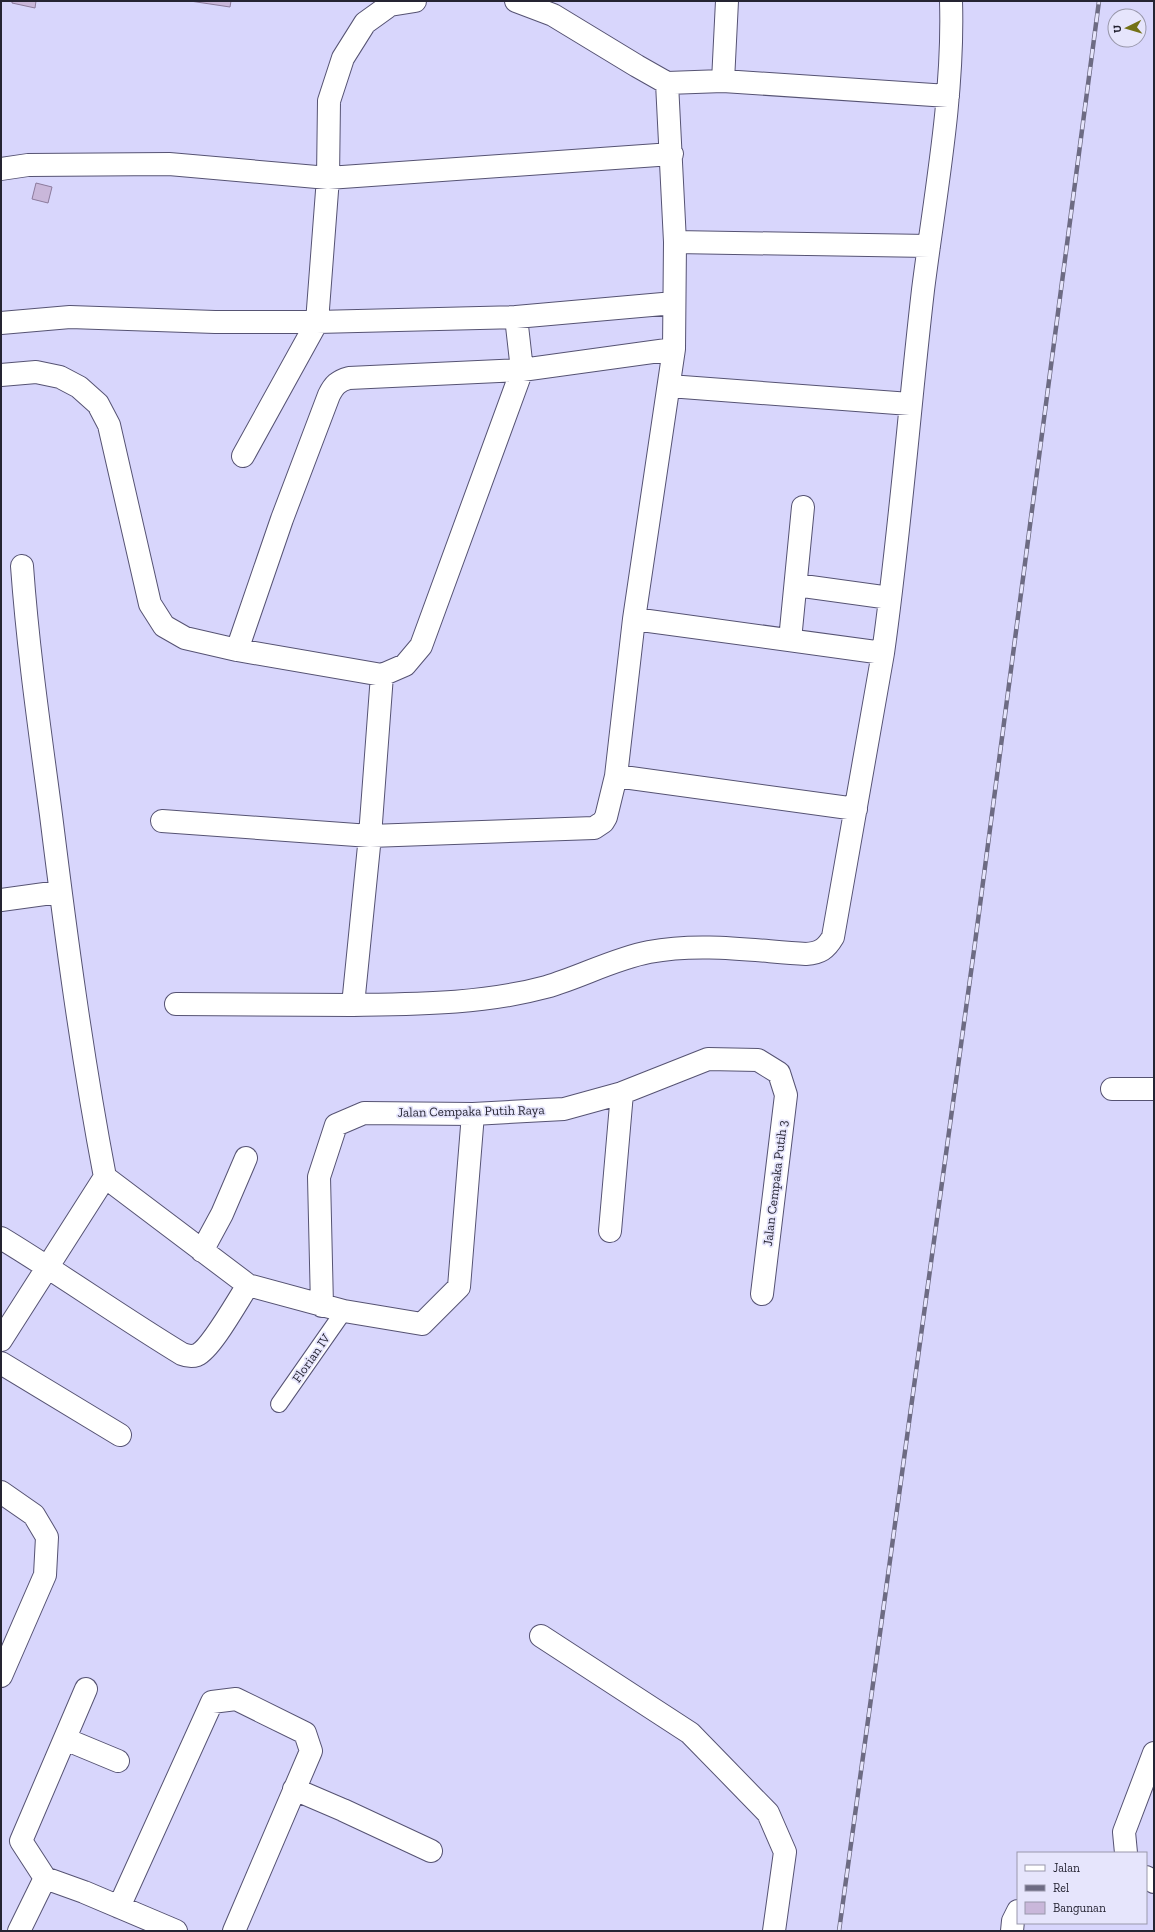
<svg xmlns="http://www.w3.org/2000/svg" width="1155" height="1932" viewBox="0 0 1155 1932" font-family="'Zilla Slab',serif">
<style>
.building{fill:#c9b7da;stroke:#8c7b9c}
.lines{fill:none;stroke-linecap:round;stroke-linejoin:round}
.lane-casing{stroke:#565373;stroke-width:18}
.street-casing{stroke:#565373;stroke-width:24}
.lane{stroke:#fff;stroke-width:16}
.street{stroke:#fff;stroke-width:22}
.rail-casing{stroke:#6d6b83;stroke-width:4.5}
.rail{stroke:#e6e5fc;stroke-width:3;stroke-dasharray:9;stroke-linecap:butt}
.labels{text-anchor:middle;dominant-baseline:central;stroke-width:3.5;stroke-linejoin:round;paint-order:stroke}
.street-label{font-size:13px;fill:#252432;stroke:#e6e5fc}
</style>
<rect width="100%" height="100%" fill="#d8d6fc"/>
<path class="building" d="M 12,1 L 36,1 L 35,8 L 12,3 Z
M 190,1 L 231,1 L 230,7 Z
M 36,183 L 52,187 L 48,203 L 32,199 Z"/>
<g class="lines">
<g class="lane-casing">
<path id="lane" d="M 279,1404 L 344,1311"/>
</g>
<g class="street-casing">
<path id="street" d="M 516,1 L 553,15 L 637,66 L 667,83
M 723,81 L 727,1
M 1,169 L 28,165 L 169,164 L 328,178 L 672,154
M 675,242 L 929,246
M 1,323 L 70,317 L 215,322 L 317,322 L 516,317 L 674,303
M 1,375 L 36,372 L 60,377 L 79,387 L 98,404 L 109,425 L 150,604 L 164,626 L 185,638 L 237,650 L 382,675 L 405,665 L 421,646 L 522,370 L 516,317
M 669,386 L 910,404
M 243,456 L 317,322 L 328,178 L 329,101 L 343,58 L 365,23 L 390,5 L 415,1
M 796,585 L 890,598
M 634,619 L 883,653 C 900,533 909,411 923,290 C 935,195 954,97 951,1
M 790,640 L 803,507
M 237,650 L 282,519 L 329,395 C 334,385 338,381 349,378 L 522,370 L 674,349 L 675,242 L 667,83 L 723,81 L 948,96
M 616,776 L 634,619 L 674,349
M 162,821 L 370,836 L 594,828 L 603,822 L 606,817 L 616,776 L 856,809
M 1,900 L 59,892
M 176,1004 L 353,1005 L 370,836 L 382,675
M 353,1005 C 419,1004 483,1004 546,987 C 581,977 613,959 649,952 C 701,942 755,951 806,954 C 820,953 826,949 833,937 L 883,653
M 1112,1089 L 1154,1089
M 610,1231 L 622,1093
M 1,1238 C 62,1275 121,1317 182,1354 C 187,1356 191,1357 197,1355 C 211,1349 238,1300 248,1285 L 105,1177
M 202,1251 L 222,1214 L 246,1158
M 248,1285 L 344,1311 L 422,1324 L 459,1287 L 473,1114
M 322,1306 L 319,1177 L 336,1125 L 364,1113 L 473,1114 L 564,1109 L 622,1093 L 708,1059 L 758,1060 L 779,1073 L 786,1095 L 762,1294
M 1,1340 L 105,1177 C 82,1057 66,936 51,815 C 40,732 28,650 22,566
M 1,1363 L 120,1435
M 1,1492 L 34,1515 L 47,1537 L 45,1575 L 1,1676
M 541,1636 L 690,1733 L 768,1813 L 785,1852 L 774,1931
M 65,1739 L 118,1761
M 294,1789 L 343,1810 L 431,1851
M 1126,1853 L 1124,1832 L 1154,1753
M 1146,1877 L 1154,1882
M 45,1878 L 84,1892 L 176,1931
M 119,1907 L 212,1702 L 236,1699 L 305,1733 L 311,1751 L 234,1931
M 19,1931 L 45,1878 L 21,1841 L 86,1689
M 1012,1931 L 1013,1921 L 1018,1911"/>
</g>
<use href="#lane" class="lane"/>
<use href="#street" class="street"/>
<g class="rail-casing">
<path id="rail" d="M 839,1931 L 975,943 L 1099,1"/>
</g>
<use href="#rail" class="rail"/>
</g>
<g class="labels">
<g class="street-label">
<text transform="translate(471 1111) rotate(-1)">Jalan Cempaka Putih Raya</text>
<text transform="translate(775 1183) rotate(-83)">Jalan Cempaka Putih 3</text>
<text transform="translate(311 1358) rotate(-55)">Florian IV</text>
</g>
</g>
<rect width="1155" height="1932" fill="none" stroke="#252432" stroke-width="4"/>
<rect x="1017" y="1852" width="130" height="72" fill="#e6e5fc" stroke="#9998ab"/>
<rect x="1025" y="1865" width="20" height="6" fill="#ffffff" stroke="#9998ab"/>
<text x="1053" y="1872" font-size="12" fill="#252432">Jalan</text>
<rect x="1025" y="1885" width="20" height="6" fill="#6d6b83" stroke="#9998ab"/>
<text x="1053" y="1892" font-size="12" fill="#252432">Rel</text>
<rect x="1025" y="1902" width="20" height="12" fill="#c9b7da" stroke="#9998ab"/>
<text x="1053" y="1912" font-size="12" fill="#252432">Bangunan</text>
<g transform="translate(1127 28) rotate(265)"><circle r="19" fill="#e6e5fc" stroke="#9998ab"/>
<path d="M0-3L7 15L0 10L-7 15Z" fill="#737115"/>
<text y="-6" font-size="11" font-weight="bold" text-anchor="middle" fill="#252432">U</text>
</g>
</svg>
